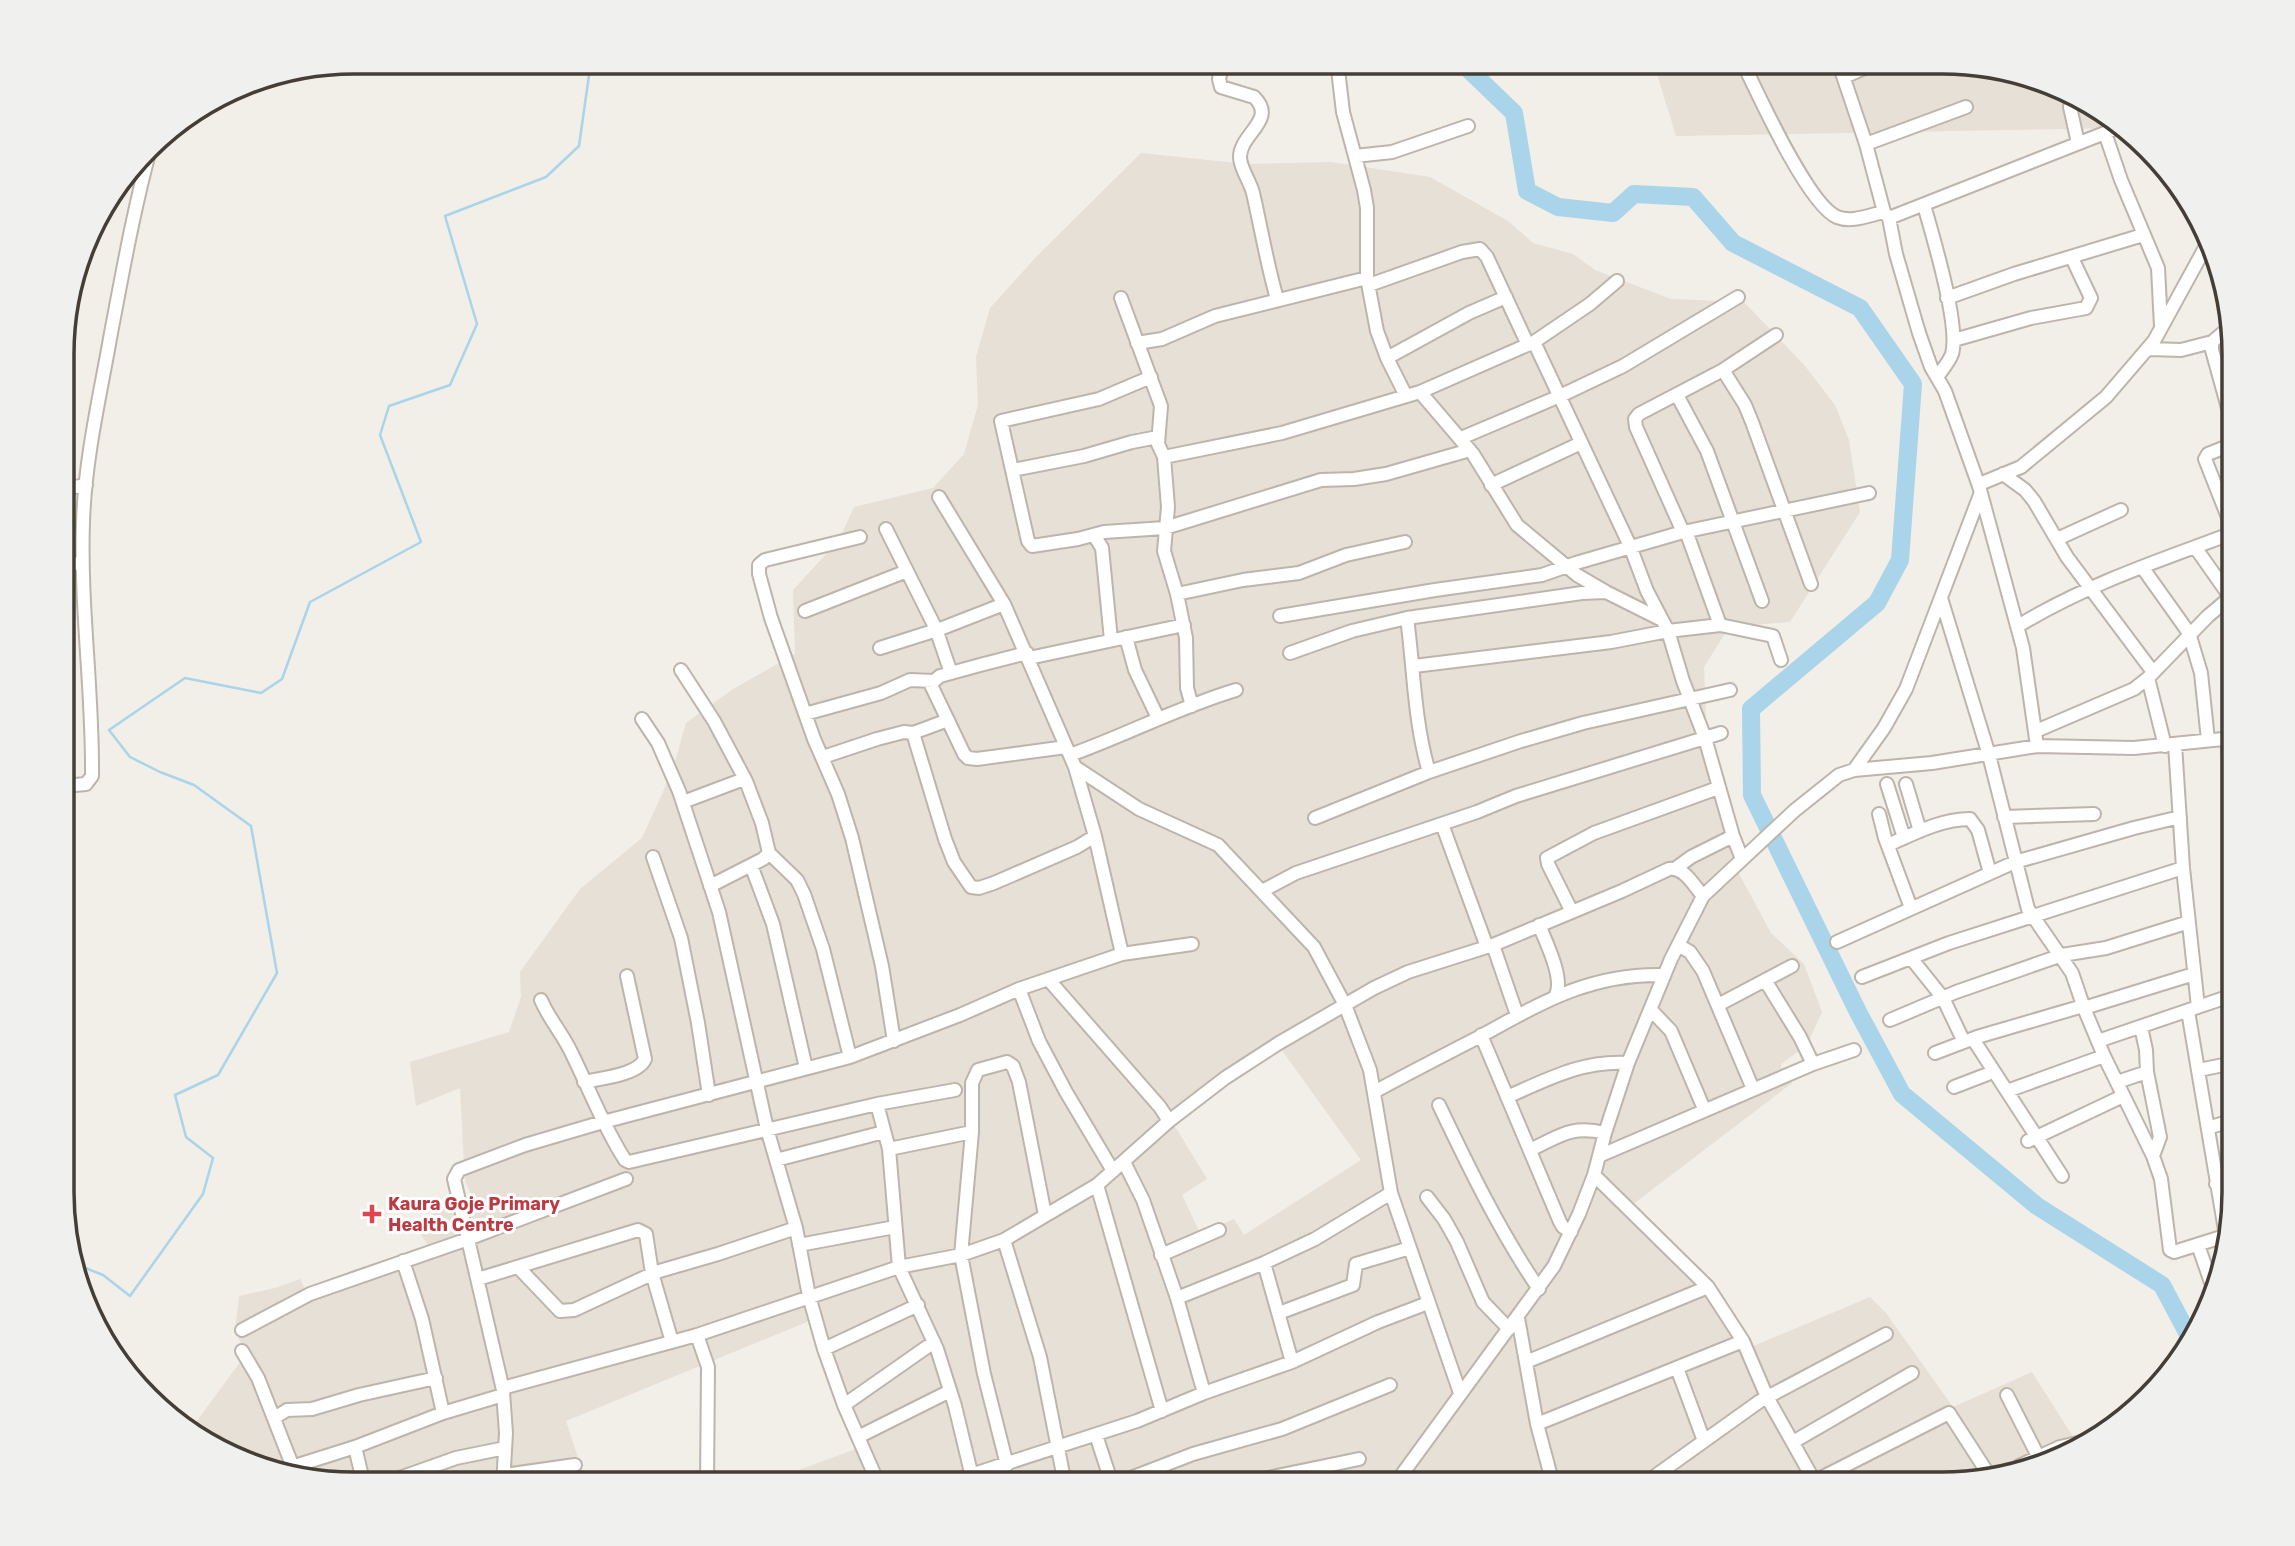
<svg xmlns="http://www.w3.org/2000/svg" width="2295" height="1546" viewBox="0 0 2295 1546" font-family="Rubik,sans-serif">
<style>
.residential{fill:#e6e0d6;fill-rule:evenodd}
.lines{fill:none;stroke-linecap:round;stroke-linejoin:round}
.stream{stroke:#a9d4ea;stroke-width:2.5}
.river{stroke:#a9d4ea;stroke-width:18}
.minor-casing{stroke:#bdb5ab;stroke-width:16}
.minor{stroke:#fff;stroke-width:12}
.health-dot{fill:#e0444e;stroke:#fff;stroke-width:2.5}
.labels{text-anchor:middle;dominant-baseline:central;stroke-width:6;stroke-linejoin:round;paint-order:stroke}
.health-label{font-size:18px;font-weight:bold;fill:#be3a42;stroke:#fff;text-anchor:start}
.rim{fill:none;stroke:#453e37;stroke-width:3.5}
</style>
<rect width="100%" height="100%" fill="#f2eee8"/>
<path class="residential" d="M 1653,61 L 1942,61 L 2035,77 L 2104,111 L 2120,128 L 1676,136 Z
M 1141,153 L 1246,164 L 1331,162 L 1430,177 L 1508,221 L 1533,243 L 1573,254 L 1595,270 L 1671,299 L 1744,302 L 1805,366 L 1835,405 L 1849,440 L 1860,512 L 1790,622 L 1729,627 L 1704,667 L 1708,768 L 1724,833 L 1737,870 L 1771,933 L 1804,964 L 1822,1012 L 1807,1045 L 1781,1064 L 1782,1073 L 1792,1083 L 1628,1208 L 1693,1271 L 1744,1350 L 1870,1297 L 1886,1313 L 1953,1407 L 2032,1372 L 2080,1448 L 1960,1484 L 758,1485 L 867,1445 L 819,1317 L 566,1421 L 587,1485 L 353,1485 L 260,1469 L 188,1433 L 246,1354 L 239,1339 L 236,1323 L 239,1296 L 275,1288 L 300,1279 L 306,1291 L 355,1269 L 429,1247 L 416,1227 L 446,1204 L 477,1207 L 465,1181 L 460,1088 L 416,1106 L 410,1062 L 509,1032 L 521,997 L 520,972 L 580,889 L 642,838 L 672,772 L 686,723 L 733,689 L 795,654 L 793,590 L 839,540 L 854,507 L 933,488 L 964,454 L 978,405 L 976,357 L 990,308 L 1036,257 ZM 1273,1038 L 1361,1160 L 1244,1235 L 1234,1219 L 1200,1233 L 1182,1195 L 1207,1179 L 1168,1115 Z"/>
<g class="lines">
<path class="stream" d="M 75,1264 L 103,1275 L 130,1296 L 203,1194 L 213,1158 L 186,1137 L 175,1095 L 218,1075 L 277,973 L 251,826 L 194,785 L 160,772 L 130,757 L 109,730 L 185,678 L 261,693 L 282,679 L 310,602 L 421,542 L 380,435 L 389,406 L 450,385 L 477,324 L 445,216 L 546,177 L 579,146 L 591,61"/>
<path class="river" d="M 1460,61 L 1514,113 L 1527,191 L 1558,207 L 1613,213 L 1634,194 L 1693,197 L 1733,243 L 1860,308 L 1913,384 L 1900,560 L 1877,603 L 1751,709 L 1752,795 L 1858,1012 L 1902,1094 L 2037,1206 L 2162,1285 L 2189,1336 L 2188,1347"/>
<g class="minor-casing">
<path id="minor" d="M 1223,61 L 1219,79 L 1221,87 L 1254,97 C 1278,120 1239,134 1240,158 C 1241,170 1250,181 1253,193 C 1261,228 1267,264 1277,299
M 1337,61 L 1343,112 L 1364,190 L 1367,208 L 1367,278 L 1377,331 L 1387,358 L 1406,396
M 1742,61 C 1757,92 1808,205 1837,217 C 1852,223 1869,215 1884,212
M 1838,61 L 1866,144 L 1884,212 L 1889,218 L 1896,254 L 1919,333 L 1931,367 L 1945,391 L 1979,486 L 2023,648 L 2037,746
M 1844,77 L 1881,61
M 2073,95 L 2070,107 L 2078,143
M 2105,133 L 2121,180 L 2158,268 L 2161,326
M 1866,144 L 1966,107
M 1355,156 L 1392,152 L 1468,126
M 1924,205 C 1933,237 1960,326 1952,354 C 1949,362 1942,370 1937,377
M 1889,218 L 2120,127
M 1369,285 L 1462,252 L 1480,249 L 1487,257 L 1528,345
M 1121,298 L 1161,406 L 1158,444 L 1164,457 L 1168,507 L 1164,551 L 1177,594 L 1186,638 L 1187,688 L 1192,706
M 1947,298 L 2014,274 L 2143,235
M 1954,340 L 2031,318 L 2086,308 L 2091,298 L 2072,258
M 1534,342 L 1630,546 L 1647,591 L 1668,631 L 1683,681 L 1705,738 L 1733,836 L 1742,859
M 2212,342 L 2212,350 L 2233,426
M 1137,343 L 1162,339 L 1215,316 L 1367,278
M 2148,349 L 2181,350 L 2212,342 L 2231,326
M 1387,358 L 1469,313 L 1506,297
M 1723,370 L 1745,405 L 1752,422 L 1811,584
M 1151,377 L 1099,399 L 1001,421 L 1028,541 L 1032,546 L 1078,539 L 1104,532 L 1165,528 L 1321,480 L 1354,479 L 1386,474 L 1470,450
M 1420,392 L 1473,454 L 1517,525 L 1577,575 L 1606,592
M 1677,395 L 1707,451 L 1762,601
M 1461,438 L 1560,396 L 1623,366 L 1738,297
M 2233,444 L 2208,454 L 2205,459 L 2233,530
M 1164,457 L 1282,433 L 1420,392 L 1534,342 L 1590,304 L 1617,281
M 1013,470 L 1084,456 L 1132,442 L 1158,437
M 2003,474 L 2025,490 L 2034,501 L 2067,557 L 2153,672
M 1491,485 L 1581,443
M 1979,486 L 1982,483 L 2021,467 L 2106,397 L 2154,341 L 2206,246
M 64,489 L 86,485
M 939,497 L 1004,604 L 1075,767 L 1139,809 L 1218,845 L 1314,947 L 1345,1005 L 1370,1070 L 1391,1193 L 1460,1393
M 886,529 L 936,629 L 951,673
M 1686,531 L 1720,625
M 1683,532 L 1636,427 L 1635,419 L 1639,414 L 1723,370 L 1776,335
M 1094,535 L 1102,548 L 1111,640
M 860,537 L 765,560 L 759,565 L 759,574 L 771,618 L 814,739 L 838,794 L 852,838 L 882,966 L 894,1041
M 2057,539 L 2121,510
M 2195,547 L 2233,601
M 64,564 L 82,563
M 2142,567 L 2189,633 L 2201,673 L 2208,740
M 1177,594 L 1243,580 L 1299,573 L 1346,555 L 1405,542
M 1941,598 L 1989,755 L 2028,909 L 2072,973 L 2084,1008 L 2104,1056 L 2153,1156 L 2161,1179 L 2170,1250 L 2174,1252 L 2228,1235
M 805,611 L 907,571
M 1280,616 L 1435,590 L 1542,575 L 1576,563 L 1683,532 L 1869,493
M 1407,618 C 1414,670 1414,721 1429,772
M 2018,626 C 2085,585 2160,560 2233,533
M 1126,637 L 1135,670 L 1158,718
M 880,648 L 940,629 L 1004,604
M 1290,653 L 1352,631 L 1407,618 L 1582,593 L 1606,592 L 1662,620
M 1029,658 L 1184,625
M 1414,666 L 1611,642 L 1668,631 L 1720,625 L 1773,636 L 1781,660
M 681,670 L 714,721 L 746,781 L 762,823 L 769,853 L 797,880 L 804,894 L 823,949 L 850,1057
M 2148,678 L 2165,746
M 934,681 L 931,685 L 964,754 L 968,758 L 977,759 L 1066,747
M 805,714 L 881,693 L 910,680 L 934,681 L 940,676 L 980,665 L 1027,653
M 642,719 L 658,743 L 679,791 L 719,912 L 767,1129 L 796,1228 L 809,1296 L 824,1349 L 844,1405 L 879,1485
M 2036,731 L 2134,689 L 2148,678 L 2208,616 L 2233,595
M 913,733 L 945,839 L 954,862 L 971,887 L 979,888 L 994,883 L 1077,847 L 1095,836
M 2227,738 L 2233,811
M 2175,744 L 2183,868 L 2198,1007
M 1070,755 C 1126,735 1179,707 1236,690
M 823,757 L 877,739 L 904,732 L 913,733 L 948,720
M 1075,767 L 1095,836 L 1122,954
M 1854,770 L 1884,728 L 1906,689 L 1980,495
M 1887,784 L 1904,838
M 1906,784 L 1920,831
M 64,786 L 86,784 L 92,776 C 93,691 80,607 83,522 C 85,458 100,396 111,333 C 123,270 134,208 151,146
M 683,802 L 744,779
M 1879,814 L 1885,838 L 1911,908
M 2004,817 L 2094,814
M 1315,818 L 1429,772 L 1521,741 L 1583,723 L 1730,690
M 1442,824 L 1487,947
M 1888,845 C 1913,834 1941,819 1970,819 L 1978,830 L 1990,873
M 653,857 L 681,938 L 698,1023 L 709,1095
M 751,865 L 773,924 L 806,1068
M 1676,868 L 1691,857 L 1733,836
M 710,886 L 763,859 L 769,853
M 1262,891 L 1296,873 L 1477,812 L 1516,796 L 1721,733
M 1572,912 L 1548,864 L 1547,858 L 1594,833 L 1718,788
M 1539,925 C 1546,942 1564,978 1556,995
M 1837,942 L 2015,862 L 2134,828 L 2180,817
M 1493,945 L 1517,1015
M 1678,945 L 1690,952 L 1703,971 L 1753,1089
M 1911,958 L 1943,998 L 1964,1042
M 1862,977 L 1949,943 L 2183,868
M 1048,979 L 1160,1107 L 1169,1121
M 1765,980 L 1800,1037 L 1813,1064
M 1019,989 L 1039,1041 L 1066,1092 L 1113,1171
M 541,1000 C 549,1019 562,1033 571,1052 C 589,1088 603,1126 625,1160 L 629,1162 L 877,1104 L 955,1090
M 1718,1005 L 1792,966
M 2084,1008 L 2194,974
M 1651,1010 L 1671,1031 L 1704,1109
M 2188,1011 L 2226,1236
M 1890,1020 L 1956,992 L 2062,955 L 2106,948 L 2189,922
M 1481,1035 L 1560,1222 L 1563,1227 L 1571,1232
M 1973,1039 L 2062,1176
M 2098,1041 L 2233,995
M 1935,1053 L 1977,1037 L 2083,1006
M 2199,1070 L 2233,1063
M 2147,1072 L 2160,1137 L 2153,1156
M 584,1082 C 601,1078 638,1075 645,1059 L 627,976
M 2117,1082 L 2147,1072 L 2146,1050 L 2141,1027
M 1954,1087 L 1993,1072
M 2007,1091 L 2104,1056
M 1374,1092 C 1409,1073 1444,1055 1479,1037 C 1541,1003 1590,973 1664,975
M 1507,1097 C 1548,1079 1583,1060 1628,1063
M 877,1104 L 889,1149 L 899,1267 L 937,1349 L 955,1406 L 974,1485
M 1439,1105 C 1469,1168 1500,1232 1539,1289
M 2208,1128 L 2233,1120
M 2028,1141 L 2123,1096
M 889,1149 L 972,1132
M 1530,1150 C 1560,1136 1571,1125 1605,1133
M 1599,1156 L 1813,1064 L 1854,1050
M 776,1160 L 884,1132
M 1124,1162 L 1143,1200 L 1177,1298 L 1204,1393
M 1594,1175 L 1708,1287 L 1743,1341 L 1767,1397 L 1816,1484
M 2216,1184 L 2233,1177
M 1097,1185 L 1162,1411
M 1427,1197 L 1444,1219 L 1457,1242 L 1483,1302 L 1509,1329
M 1004,1240 L 1040,1357 L 1065,1484
M 799,1245 L 895,1227
M 2198,1245 L 2215,1294
M 1161,1255 L 1219,1230
M 403,1261 L 422,1319 L 443,1413
M 1264,1263 L 1292,1362
M 518,1267 L 560,1311 L 574,1310 L 656,1272 L 718,1254 L 796,1228
M 478,1279 L 638,1230 L 646,1234 L 652,1273 L 672,1342
M 1177,1298 L 1264,1263 L 1315,1239 L 1391,1193
M 1279,1313 L 1353,1285 L 1356,1264 L 1410,1248
M 1518,1318 L 1537,1424 L 1553,1484
M 242,1330 L 310,1294 L 468,1239 L 626,1179
M 697,1335 L 708,1367 L 707,1485
M 824,1349 L 918,1305
M 242,1351 L 258,1378 L 296,1475
M 1526,1362 L 1708,1287
M 1677,1368 L 1704,1441
M 503,1390 L 454,1179 L 459,1170 L 525,1145 L 603,1122 L 850,1057 L 960,1015 L 1019,989 L 1122,954 L 1192,944
M 2007,1395 L 2038,1456
M 844,1405 L 934,1342
M 274,1418 L 287,1410 L 312,1409 L 359,1395 L 436,1378
M 1537,1424 L 1743,1341
M 1096,1435 L 1112,1484
M 858,1437 L 950,1391
M 1793,1442 L 1912,1373
M 355,1447 L 364,1485
M 1007,1465 L 984,1374 L 961,1255 L 972,1132 L 972,1083 L 978,1070 L 1007,1062 L 1013,1066 L 1019,1082 L 1045,1215
M 2019,1466 L 2060,1447 L 2095,1439
M 276,1472 L 355,1447 L 443,1413 L 503,1395
M 504,1475 L 575,1465
M 1815,1481 L 1949,1413 L 1989,1475
M 1115,1484 L 1193,1454 L 1282,1429 L 1390,1385
M 1239,1484 L 1359,1459
M 1395,1484 L 1554,1266 L 1579,1214 L 1594,1175 L 1605,1133 L 1628,1063 L 1671,959 L 1703,896 L 1794,811 L 1839,775 L 1854,770 L 1932,763 L 2037,746 L 2134,748 L 2233,738
M 1644,1484 L 1760,1401 L 1886,1334
M 380,1485 L 456,1458 L 505,1448
M 503,1485 L 506,1433 L 503,1392 L 506,1387 L 697,1335 L 899,1267 L 961,1255 L 1004,1240 L 1097,1185 L 1169,1121 L 1225,1078 L 1279,1043 L 1374,988 L 1408,972 L 1493,945 L 1622,891 L 1669,869 C 1685,867 1694,886 1703,896
M 940,1485 L 1137,1421 L 1204,1393 L 1292,1362 L 1378,1322 L 1428,1303"/>
</g>
<use href="#minor" class="minor"/>
</g>
<path class="health-dot" d="M368.5 1203.5h7v7h7v7h-7v7h-7v-7h-7v-7h7z"/>
<g class="labels">
<g class="health-label">
<text x="388" y="1204">Kaura Goje Primary<tspan x="388" dy="21">Health Centre</tspan></text>
</g>
</g>
<path d="M0 0H2295V1546H0ZM354 74H1942A280 280 0 0 1 2222 354V1192A280 280 0 0 1 1942 1472H354A280 280 0 0 1 74 1192V354A280 280 0 0 1 354 74Z" fill="#f0f0ef" fill-rule="evenodd"/>
<path class="rim" d="M354 74H1942A280 280 0 0 1 2222 354V1192A280 280 0 0 1 1942 1472H354A280 280 0 0 1 74 1192V354A280 280 0 0 1 354 74Z"/>
</svg>
